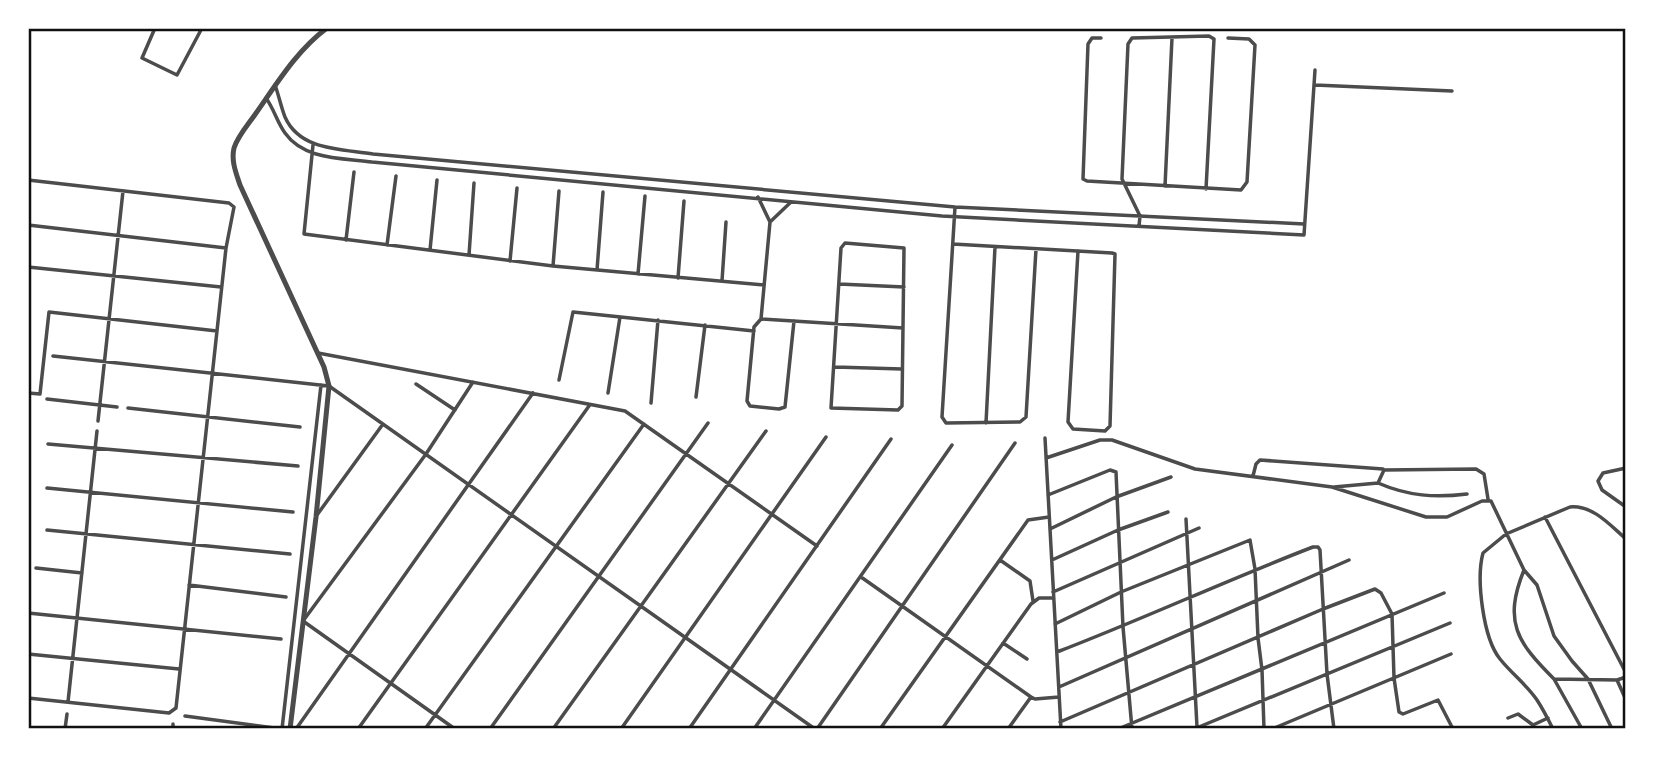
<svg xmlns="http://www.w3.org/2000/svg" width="1654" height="757" viewBox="0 0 1654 757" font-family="Signika,sans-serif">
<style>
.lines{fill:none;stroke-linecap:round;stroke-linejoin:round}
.minor{stroke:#4c4c4c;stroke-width:3.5}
.tertiary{stroke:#4c4c4c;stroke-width:5}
.neatline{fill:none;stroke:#111;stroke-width:2.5}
</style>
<rect width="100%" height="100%" fill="#fff"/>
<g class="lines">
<path class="minor" d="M 155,28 L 142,58 L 177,75 L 202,28
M 1101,38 L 1092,38 L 1088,44 L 1083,179 L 1087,181 L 1241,190 L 1247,182 L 1255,45 L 1249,39 L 1228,38
M 275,85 C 279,96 281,107 285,117 C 300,151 342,149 373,154 L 955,207 L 1304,224
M 1315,85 L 1452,91
M 266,98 C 274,109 277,122 285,133 C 304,160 342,158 372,162 L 942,216 L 1304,235 L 1315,70
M 313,145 L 304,234 L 553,266 L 764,285
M 28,180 L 229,203 L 234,207 L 226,248 L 176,708 L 169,713 L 28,698
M 1165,186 L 1172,38
M 758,197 L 770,222 L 761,319 L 754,327 L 747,401 L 750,406 L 779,409 L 785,407 L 794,321
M 955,207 L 942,417 L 946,423 L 1020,422 L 1026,417 L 1036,249
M 770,222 L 791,202
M 28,225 L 226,248
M 1139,226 L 1140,216 L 1122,179 L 1128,44 L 1132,38 L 1209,36 L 1214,39 L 1206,189
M 346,240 L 354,172
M 845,243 L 904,248 L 902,406 L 898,410 L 831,408 L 841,248 Z
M 953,244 L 1112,253 L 1115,254 L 1110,426 L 1105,431 L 1073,429 L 1068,422 L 1078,251
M 387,245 L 396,176
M 430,250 L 437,180
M 469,255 L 474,183
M 510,261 L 517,188
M 553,266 L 559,191
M 28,267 L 221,287
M 597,270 L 603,192
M 638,274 L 645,196
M 678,278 L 684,201
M 722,281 L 726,222
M 839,284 L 904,287
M 761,319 L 903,328
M 318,353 L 625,411 L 817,546
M 53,356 L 329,386 L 815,729
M 835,367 L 902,369
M 559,380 L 573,312 L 754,331
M 416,384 L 455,410
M 28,393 L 40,394 L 49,312 L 217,331
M 608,393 L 620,317
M 696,397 L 705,325
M 47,399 L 117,407
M 651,403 L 658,320
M 128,408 L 300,427
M 98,421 L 123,191
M 986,423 L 995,247
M 1045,438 L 1061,729
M 48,444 L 298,466
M 1046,458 L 1100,440 L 1112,440 L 1195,469 L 1332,487 L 1426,517 L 1447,517 L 1482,501 L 1491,501 L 1524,570 L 1537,585 L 1554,636 L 1572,661 L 1588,679 L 1612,729
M 1626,468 L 1603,473 L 1598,481 L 1602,490 L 1626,507
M 1253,476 L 1256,464 L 1260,460 L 1383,469
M 1378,483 C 1408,496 1435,498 1467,494
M 1334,487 L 1378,483 L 1384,470 L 1476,469 L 1484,474 L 1488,499
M 47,488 L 293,512
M 1048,495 L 1110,470 L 1116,472 L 1123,627 L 1132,729
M 317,515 L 383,424
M 1545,517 L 1626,673
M 1186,519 L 1197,727
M 1050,529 L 1116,497 L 1171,477
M 47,530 L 290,554
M 1000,560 L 1030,581 L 1033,601
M 1052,560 L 1118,530 L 1168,512
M 36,568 L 82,573
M 1524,570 C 1503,622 1517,642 1554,679 L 1617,680 L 1626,677
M 861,577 L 1031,697 L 1035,699 L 1059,697
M 189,585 L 286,597
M 1053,592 L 1199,528
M 28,613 L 281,639
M 1055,624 L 1121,592 L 1250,540 L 1255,569 L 1258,638 L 1262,670 L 1264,729
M 1003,643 L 1027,659
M 1057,652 C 1143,619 1227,580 1313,547 L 1318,547 L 1320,550 L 1327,674 L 1334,729
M 28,654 L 179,669
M 1554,679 L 1582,729
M 1617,680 L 1626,700
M 1059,687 L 1349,560
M 68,702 L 97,431
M 185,716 L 282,729
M 1508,718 L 1518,714 L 1533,725 L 1548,718
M 1060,722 L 1323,609 L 1375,589 L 1381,593 L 1392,614 L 1394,678 L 1399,712 L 1403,714 L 1438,700 L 1453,729
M 65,729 L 67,714
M 173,729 L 173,724
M 282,729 L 321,385
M 296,729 L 533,393
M 358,729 L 589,406
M 425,729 L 644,424
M 455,729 L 303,621 L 426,454 L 473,382
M 490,729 L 708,423
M 553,729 L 766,431
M 621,729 L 826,437
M 689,729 L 891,439
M 754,729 L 952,445
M 817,729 L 1015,443
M 880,729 L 1028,520 L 1049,517
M 942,729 L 1031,604 L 1039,598 L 1053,598
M 1008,729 L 1031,697
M 1118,729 L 1444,593
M 1194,729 L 1450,623
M 1272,729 L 1451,654
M 1553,729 C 1548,719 1543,709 1537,700 C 1527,685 1512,674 1500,659 C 1483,638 1476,579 1483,553 L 1506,534 L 1570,507 C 1593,505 1610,525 1626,539"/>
<path class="tertiary" d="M 290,729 L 316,517 L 329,386 L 324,367 L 240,185 C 236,173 231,161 234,148 C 238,136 247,126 254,116 C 276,85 296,51 327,28"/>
</g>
<rect width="1654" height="757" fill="none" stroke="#ffffff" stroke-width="60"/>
<rect x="30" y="30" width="1594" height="697" class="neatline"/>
</svg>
